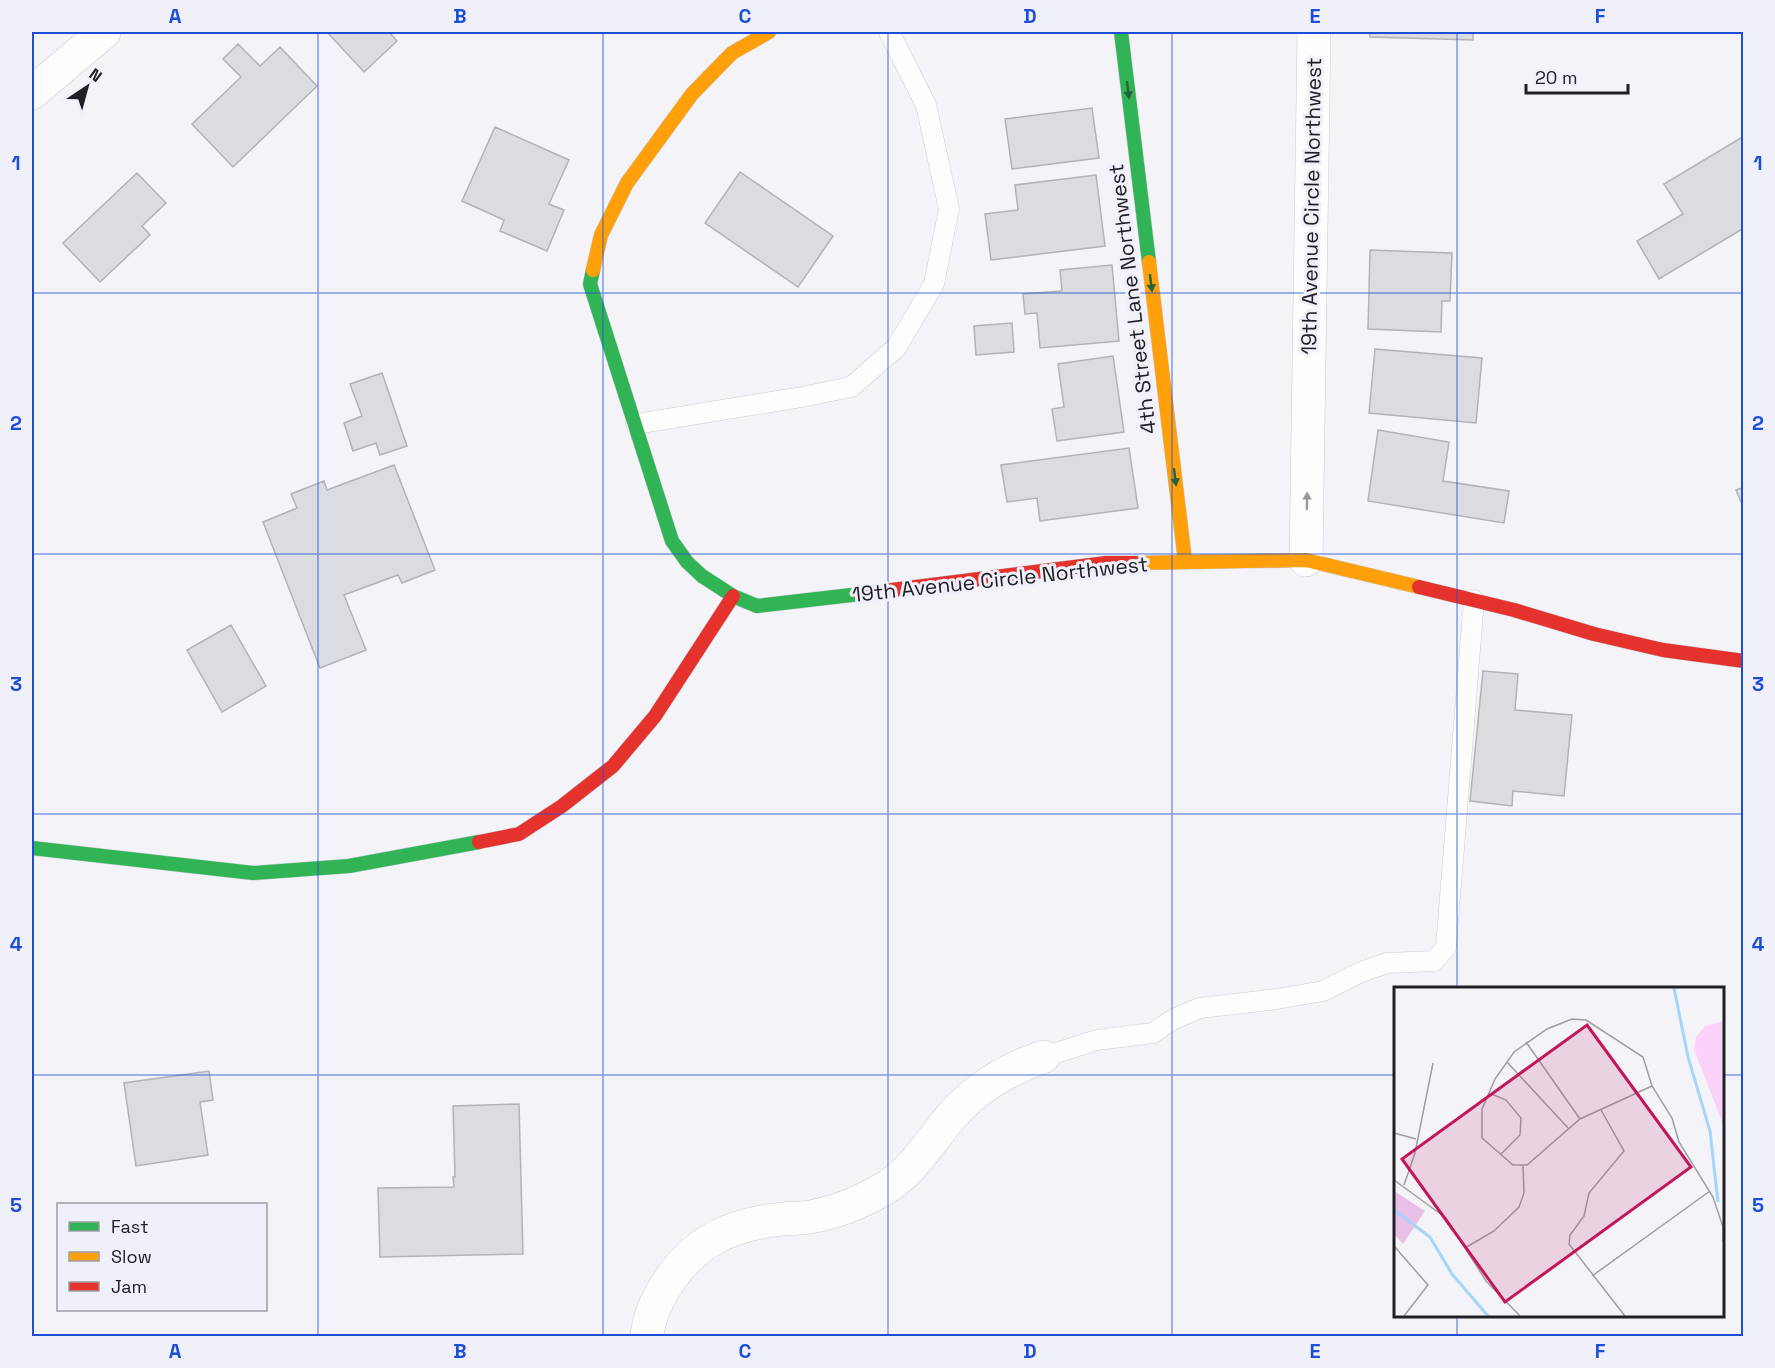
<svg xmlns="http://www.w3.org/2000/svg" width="1775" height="1368" viewBox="0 0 1775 1368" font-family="'Space Grotesk',sans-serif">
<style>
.building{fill:#dbdce0;stroke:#b2b3b7;stroke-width:1.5}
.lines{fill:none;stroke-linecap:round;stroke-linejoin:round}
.lane-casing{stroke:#ccccd0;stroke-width:21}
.street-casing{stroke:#ccccd0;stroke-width:34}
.fast-casing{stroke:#ccccd0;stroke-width:15}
.slow-casing{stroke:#ccccd0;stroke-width:15}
.jam-casing{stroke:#ccccd0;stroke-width:15}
.lane{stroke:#fdfdfe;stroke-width:20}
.street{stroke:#fdfdfe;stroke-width:33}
.fast{stroke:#30b455;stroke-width:14}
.slow{stroke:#ff9f0a;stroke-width:14}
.jam{stroke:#e5322d;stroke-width:14}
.oneway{fill:#27633a}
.oneway2{fill:#9a9a9c}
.grid{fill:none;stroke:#1d4ed8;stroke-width:1.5;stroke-opacity:0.55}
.labels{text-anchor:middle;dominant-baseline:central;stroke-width:6;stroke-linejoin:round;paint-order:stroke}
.street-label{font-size:21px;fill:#202024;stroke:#f0f0fb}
.inset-river{fill:none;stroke:#a4d6fc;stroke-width:3}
.inset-road{fill:none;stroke:#9f9fa3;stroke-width:1.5}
.view{fill:#c2185b;fill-opacity:0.15;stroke:#c2185b;stroke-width:3}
.inset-edge{fill:none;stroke:#202024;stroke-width:3}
.neatline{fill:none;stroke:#1d4ed8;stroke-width:2}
.grid-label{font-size:20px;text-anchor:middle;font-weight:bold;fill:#1d4ed8}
</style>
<rect width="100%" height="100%" fill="#f3f3f8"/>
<path class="building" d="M 327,32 L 389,32 L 397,41 L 364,72 Z
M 1370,32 L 1473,32 L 1473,40 L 1370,37 Z
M 238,44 L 260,66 L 280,47 L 317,86 L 233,167 L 192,124 L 241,77 L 223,59 Z
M 1092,108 L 1099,158 L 1012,169 L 1005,119 Z
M 495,127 L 569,160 L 549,204 L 564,210 L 547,251 L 500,231 L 504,220 L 462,201 Z
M 1744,136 L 1744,228 L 1659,279 L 1637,241 L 1683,214 L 1664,184 Z
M 740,172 L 833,236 L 798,287 L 705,223 Z
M 137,173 L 166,203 L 142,226 L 150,235 L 100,282 L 63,243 Z
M 1096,175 L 1105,246 L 991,260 L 985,214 L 1018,210 L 1015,185 Z
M 1370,250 L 1452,253 L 1450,301 L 1442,301 L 1441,332 L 1368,329 Z
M 1112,265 L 1119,341 L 1040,348 L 1037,313 L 1025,314 L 1023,294 L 1062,291 L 1060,270 Z
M 1012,323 L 1014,352 L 976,355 L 974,326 Z
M 1375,349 L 1482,358 L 1476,423 L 1369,413 Z
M 1113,356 L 1124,432 L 1057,441 L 1052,409 L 1064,407 L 1058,364 Z
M 382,373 L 407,446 L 380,455 L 376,443 L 353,451 L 344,423 L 362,416 L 350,384 Z
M 1378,430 L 1449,442 L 1443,481 L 1509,491 L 1504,523 L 1368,501 Z
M 1129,448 L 1138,508 L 1040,521 L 1037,498 L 1007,502 L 1001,465 Z
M 394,465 L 435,570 L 402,583 L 398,575 L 344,595 L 366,650 L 320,668 L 263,522 L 297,508 L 291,494 L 324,481 L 327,490 Z
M 1744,487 L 1744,509 L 1736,490 Z
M 231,625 L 266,686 L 222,712 L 187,650 Z
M 1483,671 L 1518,674 L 1515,710 L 1572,715 L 1564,796 L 1513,791 L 1512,806 L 1470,801 Z
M 209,1071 L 213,1100 L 200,1102 L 208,1155 L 136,1166 L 124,1083 Z
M 519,1104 L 523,1254 L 380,1257 L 378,1188 L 454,1187 L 453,1177 L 455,1177 L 453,1106 Z"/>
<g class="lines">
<g class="lane-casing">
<path id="lane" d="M 636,424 L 802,397 L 851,387 L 896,348 L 934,284 L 949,209 L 926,105 L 889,32
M 1043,1057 L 1097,1040 L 1153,1033 L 1174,1019 L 1200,1008 L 1277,999 L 1323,991 L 1361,972 L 1387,963 L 1434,961 L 1446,947 L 1474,600"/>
</g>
<g class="street-casing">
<path id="street" d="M 32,93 L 104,32
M 1306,560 L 1314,32
M 647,1336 C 649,1315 659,1295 671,1278 C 697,1241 730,1226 774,1220 C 788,1218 802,1219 815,1216 C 841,1211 865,1200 887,1187 C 918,1167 933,1135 958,1109 C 981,1085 1011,1068 1043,1057"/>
</g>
<g class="fast-casing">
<path id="fast" d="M 1121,32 L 1149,262
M 593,270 L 590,284 L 672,541 L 687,562 L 702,576 L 733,596 L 757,606 L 860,594
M 32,848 L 253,873 L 349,866 L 479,842"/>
</g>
<g class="slow-casing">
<path id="slow" d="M 1149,262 L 1185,561
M 593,270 L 601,235 L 627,183 L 692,94 L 732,53 L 769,32
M 1135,563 L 1306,560 L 1419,587"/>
</g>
<g class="jam-casing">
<path id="jam" d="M 1419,587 L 1514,610 L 1594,634 L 1663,650 L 1744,661
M 860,594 L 1106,563 L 1135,563
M 479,842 L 519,834 L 562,806 L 613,766 L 655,716 L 733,596"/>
</g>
<use href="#lane" class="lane"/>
<use href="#street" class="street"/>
<use href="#fast" class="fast"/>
<use href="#slow" class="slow"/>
<use href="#jam" class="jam"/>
</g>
<defs><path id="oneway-solid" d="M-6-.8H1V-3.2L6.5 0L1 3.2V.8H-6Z" transform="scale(1.5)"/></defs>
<g class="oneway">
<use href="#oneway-solid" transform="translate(1128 90) rotate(83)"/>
<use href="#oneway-solid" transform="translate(1151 283) rotate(83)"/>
<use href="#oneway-solid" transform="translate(1175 477) rotate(83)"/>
</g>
<use class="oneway2" href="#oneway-solid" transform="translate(1307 501) rotate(-89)"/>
<path class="grid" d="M 318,32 L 318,1336M 603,32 L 603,1336M 888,32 L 888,1336M 1172,32 L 1172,1336M 1457,32 L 1457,988M 32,293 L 1744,293M 32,554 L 1744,554M 32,814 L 1744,814M 32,1075 L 1396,1075M 1722,1075 L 1744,1075M 1457,1316 L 1457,1336"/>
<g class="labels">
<g class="street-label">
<text transform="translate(1311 206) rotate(-89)">19th Avenue Circle Northwest</text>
<text transform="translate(1132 299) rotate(-97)">4th Street Lane Northwest</text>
<text transform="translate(1000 579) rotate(-6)">19th Avenue Circle Northwest</text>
</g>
</g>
<g transform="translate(1394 987)">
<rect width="330" height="330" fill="#f3f3f8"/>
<path d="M 330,34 L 330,140 L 300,62 L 302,50 L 311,39 Z" fill="#fad1f8"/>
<path d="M 0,204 L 31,224 L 9,257 L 0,247 Z" fill="#e9bfe8"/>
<path class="inset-river" d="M 280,1 L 294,70 L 316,144 L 324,215M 0,223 L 36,250 L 58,287 L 94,329"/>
<path class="inset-road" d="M 132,55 L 186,132M 113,75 L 174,141M 258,99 L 186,132 L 133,178 L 119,178 L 88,151 L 88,122 L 101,92 L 120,65 L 153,42 L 178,32 L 192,33 L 249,70 L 258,99 L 278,131 L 285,155 L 319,210 L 329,240 L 329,254M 95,106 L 112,113 L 127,131 L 126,148 L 106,168M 207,123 L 230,164 L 195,206 L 190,229 L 176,248 L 175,257 L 231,329M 0,146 L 22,152M 0,193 L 52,231 L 92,294 L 126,329M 10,198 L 21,166 L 39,76M 0,259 L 34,298 L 10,329M 71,261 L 100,244 L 125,220 L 130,206 L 129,179M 198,289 L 316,204"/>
<path class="view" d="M 193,38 L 297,180 L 111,315 L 8,172 Z"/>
<rect width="330" height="330" class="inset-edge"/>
</g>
<rect width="1775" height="1368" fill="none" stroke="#f0f0fb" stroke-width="66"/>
<rect x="57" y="1203" width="210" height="108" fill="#f0f0fb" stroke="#9d9da5" stroke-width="1.5"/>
<rect x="69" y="1222" width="30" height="9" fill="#30b455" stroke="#9d9da5" stroke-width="1.5"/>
<text x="111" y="1233" font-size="18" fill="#202024">Fast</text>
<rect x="69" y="1252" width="30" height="9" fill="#ff9f0a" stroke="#9d9da5" stroke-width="1.5"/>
<text x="111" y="1263" font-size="18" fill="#202024">Slow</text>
<rect x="69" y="1282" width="30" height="9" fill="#e5322d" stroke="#9d9da5" stroke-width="1.5"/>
<text x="111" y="1293" font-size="18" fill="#202024">Jam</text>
<g transform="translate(87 87) rotate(36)" stroke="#f0f0fb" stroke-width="4.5" paint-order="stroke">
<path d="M0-4.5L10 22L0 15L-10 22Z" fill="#202024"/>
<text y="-9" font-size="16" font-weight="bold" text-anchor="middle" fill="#202024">N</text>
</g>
<path d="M1526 84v9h102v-9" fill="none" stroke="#202024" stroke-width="3"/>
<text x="1535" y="84" font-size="18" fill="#202024" stroke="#f0f0fb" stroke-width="4.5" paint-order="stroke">20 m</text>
<rect x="33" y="33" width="1709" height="1302" class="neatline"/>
<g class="grid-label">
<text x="175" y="23">A</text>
<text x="460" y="23">B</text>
<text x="745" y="23">C</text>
<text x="1030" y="23">D</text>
<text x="1315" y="23">E</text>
<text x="1600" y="23">F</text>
<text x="16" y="170">1</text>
<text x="1758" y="170">1</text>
<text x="16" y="430">2</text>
<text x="1758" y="430">2</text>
<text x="16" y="691">3</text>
<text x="1758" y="691">3</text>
<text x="16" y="951">4</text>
<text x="1758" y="951">4</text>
<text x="16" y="1212">5</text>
<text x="1758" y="1212">5</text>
<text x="175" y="1358">A</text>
<text x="460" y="1358">B</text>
<text x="745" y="1358">C</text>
<text x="1030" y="1358">D</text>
<text x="1315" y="1358">E</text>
<text x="1600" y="1358">F</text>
</g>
</svg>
